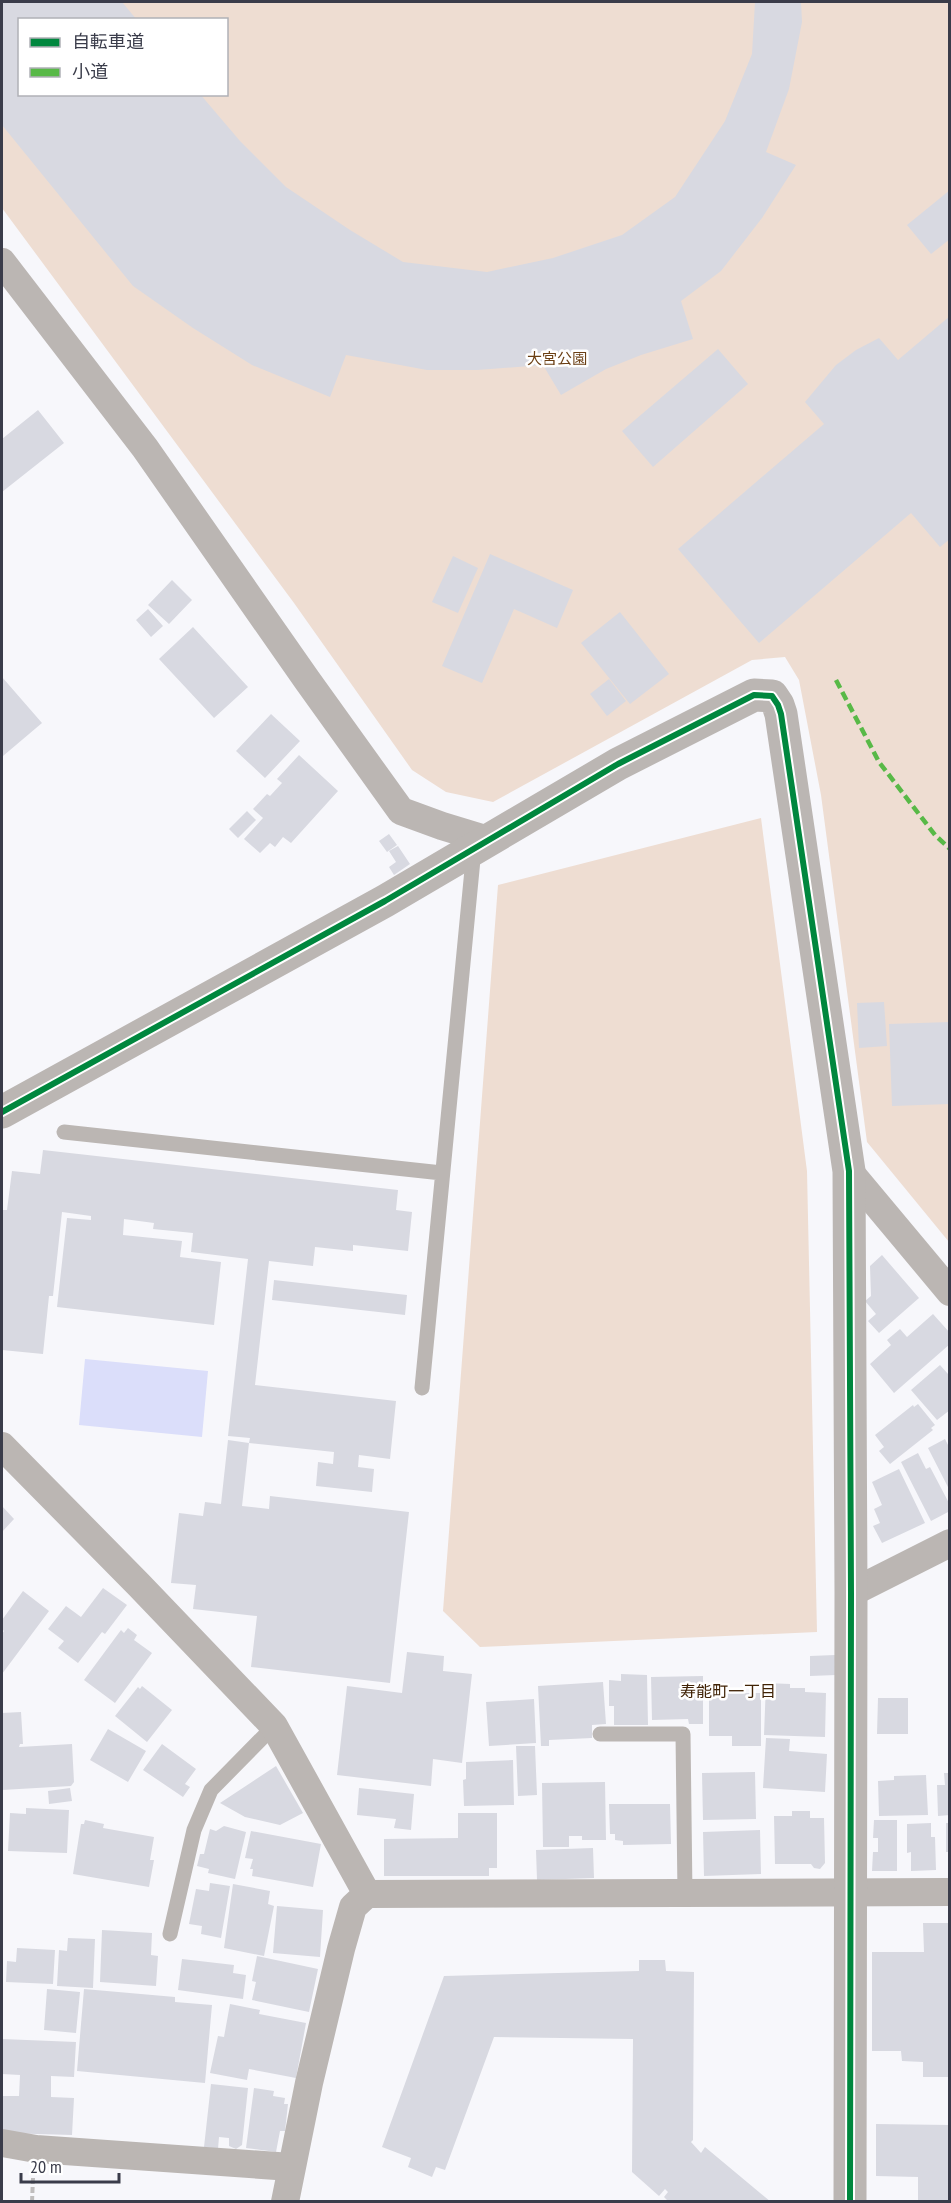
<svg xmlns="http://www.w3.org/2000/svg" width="951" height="2203" viewBox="0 0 951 2203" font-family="'PT Sans Narrow','Noto Sans JP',sans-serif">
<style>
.green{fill:#eeddd2;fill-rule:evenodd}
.water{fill:#dbdefa}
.building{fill:#d8d9e1}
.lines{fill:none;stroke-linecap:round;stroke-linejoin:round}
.path{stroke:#bfbdbd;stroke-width:4;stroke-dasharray:6 3;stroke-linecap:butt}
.service{stroke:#bbb6b3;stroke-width:15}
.minor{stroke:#bbb6b3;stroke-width:28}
.tertiary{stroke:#bbb6b3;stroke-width:33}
.quiet{stroke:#58b947;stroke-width:4.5;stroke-dasharray:9 4.5;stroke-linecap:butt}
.cycleway-casing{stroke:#fff;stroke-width:10}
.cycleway{stroke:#00873e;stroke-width:6}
.labels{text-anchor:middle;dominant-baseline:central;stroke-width:5;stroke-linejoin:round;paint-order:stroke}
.park-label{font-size:15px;fill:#6b3f14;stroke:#fff}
.neighbourhood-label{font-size:16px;fill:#402306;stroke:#fff}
</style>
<rect width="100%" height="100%" fill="#f7f7fb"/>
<path class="green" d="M 2,2 L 949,2 L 949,1242 L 867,1142 L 821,795 L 799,680 L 785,657 L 752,660 L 493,802 L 446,792 L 412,770 L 294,603 L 2,208 ZM 20,20 L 226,20 L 226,94 L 20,94 Z
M 761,818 L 807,1171 L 817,1632 L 480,1647 L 443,1611 L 498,885 Z"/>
<path class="water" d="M 85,1359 L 208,1371 L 202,1437 L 79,1425 Z"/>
<path class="building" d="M 2,2 L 122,2 L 137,20 L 20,20 L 20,94 L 200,94 L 240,141 L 286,187 L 350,230 L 403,262 L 487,272 L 553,258 L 622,235 L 675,197 L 725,121 L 752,54 L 755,2 L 801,2 L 802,22 L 789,89 L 766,152 L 796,165 L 762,218 L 721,271 L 681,301 L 693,339 L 641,355 L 606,369 L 561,395 L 543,365 L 477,370 L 427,370 L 346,355 L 330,397 L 252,365 L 193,328 L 133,286 L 2,125 Z
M 950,190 L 950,239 L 931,254 L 907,225 Z
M 950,316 L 950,539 L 940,547 L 911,513 L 759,643 L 678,549 L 824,424 L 805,402 L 836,365 L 856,350 L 879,338 L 898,360 Z
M 718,349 L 748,384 L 653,467 L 622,431 Z
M 38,410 L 64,443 L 2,492 L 2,439 Z
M 490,554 L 573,590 L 557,628 L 514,609 L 482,683 L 442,666 Z
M 453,556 L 478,568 L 458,613 L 432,602 Z
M 172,580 L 192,600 L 169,624 L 148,605 Z
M 148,609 L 163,626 L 151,637 L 136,620 Z
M 620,612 L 669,674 L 630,704 L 581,643 Z
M 193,627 L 248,687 L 214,718 L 159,659 Z
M 2,677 L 42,723 L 3,756 L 2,754 Z
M 609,679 L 626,701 L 607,716 L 590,694 Z
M 271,714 L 300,741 L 265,778 L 236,751 Z
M 299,755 L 338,791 L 291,843 L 283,837 L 275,847 L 270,843 L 260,853 L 244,839 L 263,818 L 253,809 L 267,794 L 270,796 L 282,783 L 277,779 Z
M 247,811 L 256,820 L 238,838 L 229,829 Z
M 389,834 L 397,845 L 387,852 L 379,841 Z
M 398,846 L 410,864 L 394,875 L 389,867 L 396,862 L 389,851 Z
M 884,1002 L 887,1046 L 859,1048 L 857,1003 Z
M 950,1022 L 950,1104 L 892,1106 L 889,1024 Z
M 43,1150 L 398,1190 L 396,1210 L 412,1212 L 408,1251 L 353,1245 L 353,1251 L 315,1247 L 313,1266 L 269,1261 L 255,1385 L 396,1401 L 390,1459 L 359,1455 L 358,1467 L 374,1469 L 372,1492 L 316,1486 L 318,1462 L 333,1464 L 334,1452 L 249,1443 L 250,1438 L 228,1436 L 248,1259 L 191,1252 L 193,1233 L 153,1229 L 154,1223 L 124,1219 L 123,1235 L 182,1241 L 180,1257 L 221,1262 L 214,1325 L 57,1307 L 67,1218 L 91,1220 L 91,1216 L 62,1212 L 53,1296 L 49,1296 L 43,1354 L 2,1350 L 2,1210 L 7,1210 L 12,1171 L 40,1174 Z
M 882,1255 L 919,1298 L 879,1333 L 868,1321 L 876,1314 L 865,1301 L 871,1296 L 870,1266 Z
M 274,1280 L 407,1295 L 405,1315 L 272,1300 Z
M 933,1314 L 950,1333 L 950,1344 L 894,1393 L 870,1364 L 891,1345 L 887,1340 L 900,1329 L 907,1337 Z
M 940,1365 L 948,1374 L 950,1373 L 950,1410 L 937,1420 L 911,1390 Z
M 918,1404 L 935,1425 L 931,1428 L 933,1430 L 890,1464 L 879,1451 L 884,1447 L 875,1435 L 913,1405 L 914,1407 Z
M 945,1439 L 950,1449 L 950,1491 L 928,1448 Z
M 228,1440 L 249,1443 L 242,1506 L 269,1509 L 270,1496 L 409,1512 L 390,1683 L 251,1667 L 257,1616 L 193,1609 L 196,1585 L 171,1583 L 179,1513 L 203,1516 L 205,1502 L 221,1504 Z
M 918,1453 L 926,1469 L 930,1467 L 950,1505 L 950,1511 L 931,1521 L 901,1462 Z
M 899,1469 L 925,1523 L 882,1543 L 873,1526 L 880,1523 L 874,1509 L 882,1505 L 872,1482 Z
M 2,1506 L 14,1519 L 2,1532 Z
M 103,1588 L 127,1605 L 105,1634 L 102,1632 L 78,1663 L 58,1648 L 64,1641 L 48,1629 L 66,1606 L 81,1617 Z
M 23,1591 L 49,1611 L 2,1674 L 2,1634 L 4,1631 L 2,1629 L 2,1620 Z
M 128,1628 L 137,1635 L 134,1640 L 152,1653 L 115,1703 L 84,1680 L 121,1630 L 124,1633 Z
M 407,1652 L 444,1656 L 443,1671 L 472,1674 L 462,1763 L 433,1759 L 431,1786 L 337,1775 L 347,1686 L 402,1693 Z
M 835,1655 L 836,1675 L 810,1676 L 810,1656 Z
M 621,1674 L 647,1675 L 648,1725 L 614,1725 L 614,1706 L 609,1706 L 609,1680 L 621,1681 Z
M 703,1676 L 703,1724 L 689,1724 L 688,1719 L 652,1720 L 651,1677 Z
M 603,1682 L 606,1724 L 592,1725 L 592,1738 L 549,1740 L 549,1746 L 541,1746 L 538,1686 Z
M 766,1683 L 790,1684 L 790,1688 L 805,1688 L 805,1692 L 826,1693 L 825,1737 L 764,1735 Z
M 142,1686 L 172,1710 L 147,1742 L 115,1716 L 138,1687 L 140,1689 Z
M 709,1693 L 761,1693 L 761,1746 L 732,1746 L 732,1736 L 709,1736 Z
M 878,1698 L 908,1698 L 908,1734 L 877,1734 Z
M 534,1699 L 536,1743 L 489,1746 L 486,1702 Z
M 21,1712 L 23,1744 L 20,1744 L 19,1747 L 72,1744 L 74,1782 L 71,1786 L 2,1790 L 2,1713 Z
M 108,1729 L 146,1751 L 128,1782 L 90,1760 Z
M 766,1738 L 790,1739 L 789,1751 L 827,1754 L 825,1792 L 763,1788 Z
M 162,1744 L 196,1769 L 185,1784 L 190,1787 L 183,1797 L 143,1770 Z
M 516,1746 L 535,1746 L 537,1795 L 518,1796 Z
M 513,1760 L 514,1805 L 464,1806 L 463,1780 L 466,1779 L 466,1762 Z
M 276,1766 L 303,1813 L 280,1825 L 245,1817 L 220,1803 Z
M 755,1772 L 756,1819 L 703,1820 L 702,1773 Z
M 944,1773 L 950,1773 L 950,1815 L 938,1816 L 937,1785 L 945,1785 Z
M 926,1775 L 928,1815 L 879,1816 L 878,1781 L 894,1780 L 894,1776 Z
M 605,1782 L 606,1840 L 582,1840 L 582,1836 L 569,1836 L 569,1847 L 543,1847 L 542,1783 Z
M 70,1788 L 72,1801 L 49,1804 L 48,1791 Z
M 359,1788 L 414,1794 L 411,1830 L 394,1828 L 396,1819 L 357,1815 Z
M 609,1804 L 670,1804 L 671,1844 L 623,1845 L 623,1841 L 615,1840 L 615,1834 L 610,1834 Z
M 26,1808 L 69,1810 L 67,1853 L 8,1851 L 10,1813 L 26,1814 Z
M 792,1811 L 810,1811 L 810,1818 L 824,1818 L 825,1863 L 820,1869 L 814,1868 L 811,1864 L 775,1864 L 774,1816 L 792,1816 Z
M 458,1813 L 497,1813 L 497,1868 L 489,1868 L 489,1876 L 384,1876 L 384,1839 L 458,1838 Z
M 85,1820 L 104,1824 L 103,1828 L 154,1837 L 150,1860 L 154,1860 L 149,1887 L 73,1874 L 81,1824 L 84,1824 Z
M 874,1820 L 897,1820 L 897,1871 L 872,1871 L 873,1852 L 878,1852 L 878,1838 L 873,1838 Z
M 931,1823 L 931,1837 L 935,1837 L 936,1870 L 911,1871 L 911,1852 L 907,1853 L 907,1824 Z
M 946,1823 L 950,1823 L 950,1852 L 946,1852 Z
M 224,1826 L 246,1832 L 235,1879 L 208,1873 L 209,1869 L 197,1866 L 200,1854 L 204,1854 L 210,1829 L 216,1831 Z
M 760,1830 L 761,1874 L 704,1876 L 703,1832 Z
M 251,1831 L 321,1844 L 313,1887 L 252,1876 L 253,1869 L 250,1869 L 253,1859 L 245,1858 Z
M 593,1848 L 594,1878 L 537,1880 L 536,1850 Z
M 210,1883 L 230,1886 L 221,1938 L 201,1934 L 202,1926 L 189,1924 L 196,1889 L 209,1891 Z
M 233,1884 L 270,1891 L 268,1904 L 274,1906 L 264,1956 L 224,1948 Z
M 277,1906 L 323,1910 L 320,1957 L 273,1953 Z
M 923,1923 L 950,1923 L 950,2077 L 923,2077 L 923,2062 L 902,2061 L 901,2051 L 872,2051 L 872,1952 L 924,1952 Z
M 102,1930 L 152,1933 L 151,1955 L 158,1956 L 156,1986 L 100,1982 Z
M 68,1938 L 95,1939 L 93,1988 L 57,1986 L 59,1950 L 67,1951 Z
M 17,1948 L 55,1950 L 53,1984 L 6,1982 L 7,1961 L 16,1962 Z
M 257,1956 L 318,1969 L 309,2012 L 252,2000 L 256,1982 L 252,1981 Z
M 182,1959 L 234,1965 L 233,1973 L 246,1975 L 243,1999 L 178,1990 Z
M 639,1960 L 665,1960 L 666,1971 L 694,1972 L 693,2140 L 691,2142 L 701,2153 L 705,2147 L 771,2202 L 669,2202 L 664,2197 L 668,2192 L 665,2189 L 659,2196 L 632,2172 L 633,2039 L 494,2037 L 445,2170 L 436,2167 L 432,2177 L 408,2167 L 411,2158 L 382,2147 L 444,1976 L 639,1971 Z
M 47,1989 L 80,1992 L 76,2033 L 44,2030 Z
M 84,1989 L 175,1997 L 175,2002 L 212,2005 L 205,2083 L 77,2071 Z
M 230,2004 L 260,2010 L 259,2014 L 306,2023 L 296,2078 L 249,2069 L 247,2080 L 210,2073 L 218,2036 L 224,2037 Z
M 2,2039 L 76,2042 L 74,2077 L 51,2076 L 51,2097 L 74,2098 L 72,2135 L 2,2133 L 2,2096 L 19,2096 L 20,2075 L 2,2074 Z
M 211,2084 L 248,2088 L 242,2145 L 236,2149 L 229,2146 L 229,2138 L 219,2137 L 218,2149 L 204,2147 Z
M 254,2088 L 274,2091 L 273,2096 L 285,2098 L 284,2104 L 288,2104 L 285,2131 L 280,2131 L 276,2152 L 246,2148 Z
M 876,2124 L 950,2125 L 950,2202 L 918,2202 L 918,2177 L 876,2176 Z"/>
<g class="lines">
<path class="path" d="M 32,2202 L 33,2178"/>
<path class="service" d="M 64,1132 L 442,1173
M 422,1388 L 474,849
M 600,1734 L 683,1734 L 685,1894
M 170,1934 L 194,1830 L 211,1790 L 274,1726"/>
<path class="minor" d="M 2,262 L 145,448 L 307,680 L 401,811 L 442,826 L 488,840
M 849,1171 L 950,1292
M 2,1446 L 139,1585 L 274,1726 L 367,1894
M 851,1593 L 950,1543
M 2,2143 L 36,2149 L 291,2167
M 285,2202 L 309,2083 L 341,1949 L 353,1907 L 367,1894 L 950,1892"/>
<path class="tertiary" d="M 2,1112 L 385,901 L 618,764 L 754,695 L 772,696 L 778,705 L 781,714 L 849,1171 L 851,1593 L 850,2202"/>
<path class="quiet" d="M 836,680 L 879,762 L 935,835 L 950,849"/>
<g class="cycleway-casing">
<path id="cycleway" d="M 2,1112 L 385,901 L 618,764 L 754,695 L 772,696 L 778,705 L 781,714 L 849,1171 L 851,1593 L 850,2202"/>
</g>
<use href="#cycleway" class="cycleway"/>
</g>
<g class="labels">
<g class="park-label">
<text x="557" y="358">大宮公園</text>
</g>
<g class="neighbourhood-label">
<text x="728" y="1691">寿能町一丁目</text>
</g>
</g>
<rect width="951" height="2203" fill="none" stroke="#3a3c4a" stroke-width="6"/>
<rect x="18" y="18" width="210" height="78" fill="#ffffff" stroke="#b0b1b7" stroke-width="1.5"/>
<rect x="30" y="38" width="30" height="9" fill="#00873e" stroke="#b0b1b7" stroke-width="1.5"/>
<text x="72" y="48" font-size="18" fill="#3a3c4a">自転車道</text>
<rect x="30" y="68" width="30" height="9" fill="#58b947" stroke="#b0b1b7" stroke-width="1.5"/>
<text x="72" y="78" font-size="18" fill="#3a3c4a">小道</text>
<path d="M21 2173v9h98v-9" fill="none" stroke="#3a3c4a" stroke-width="3"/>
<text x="30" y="2173" font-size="18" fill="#3a3c4a" stroke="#ffffff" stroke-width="4.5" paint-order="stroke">20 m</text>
</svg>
